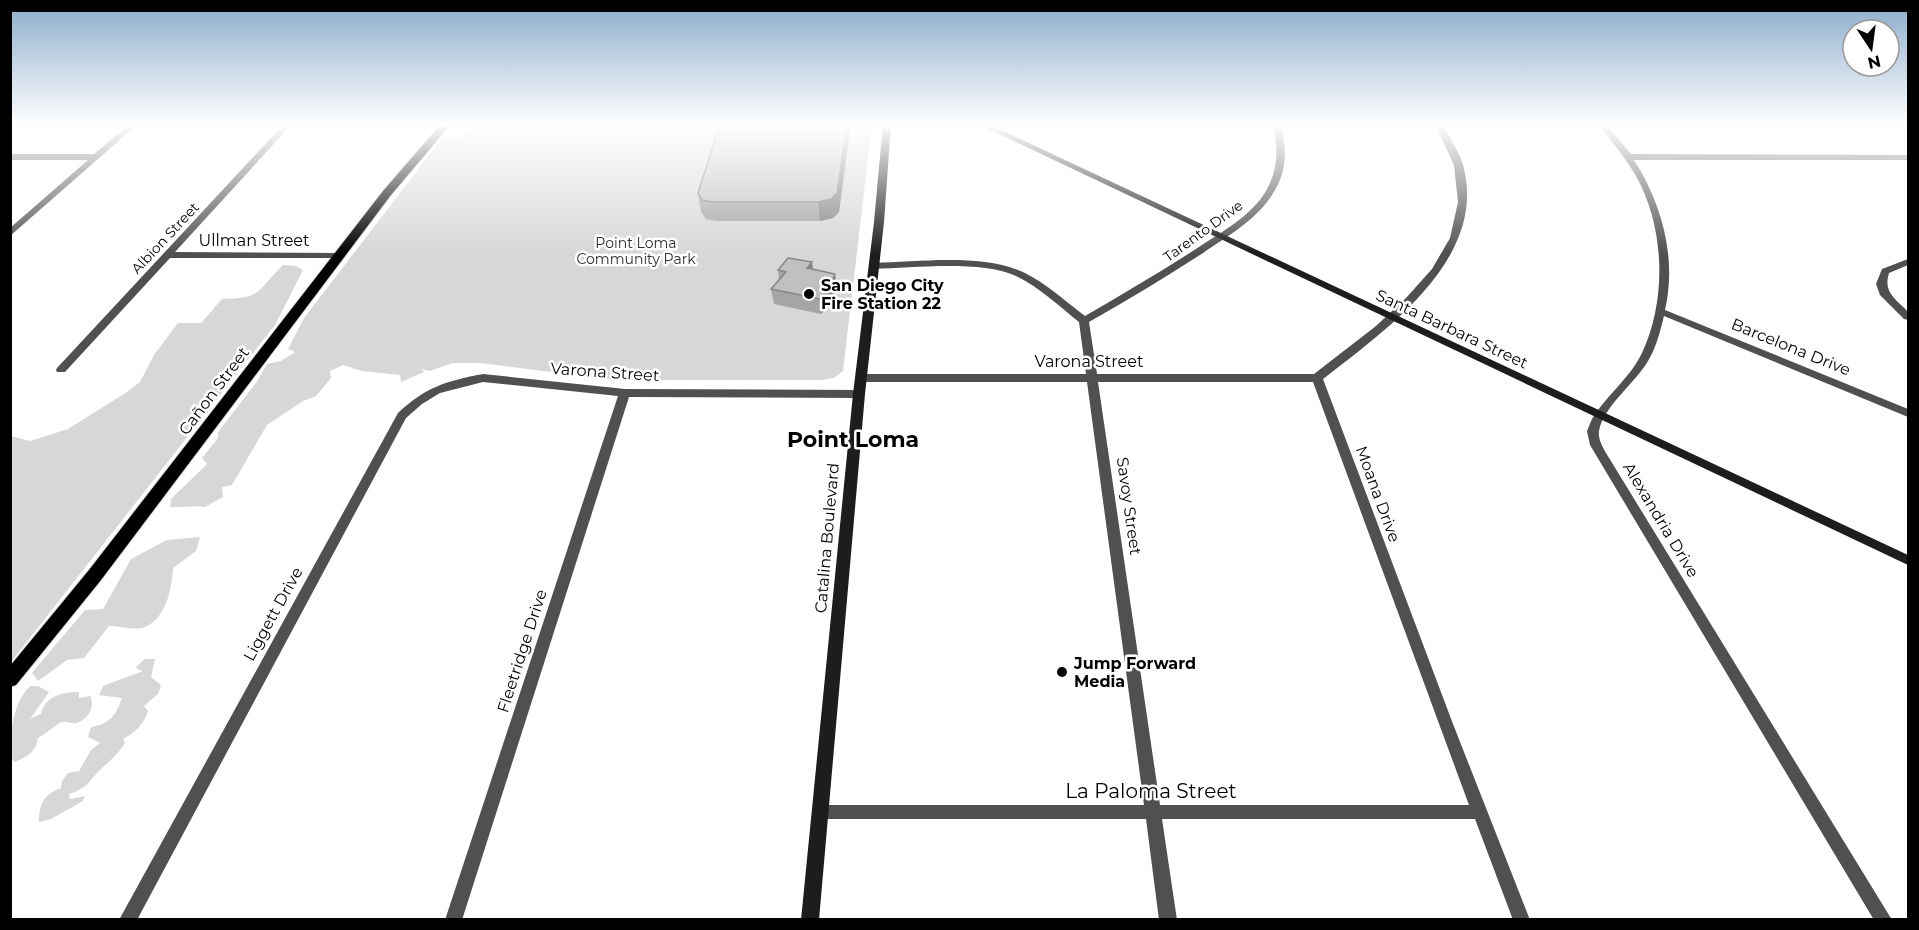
<svg xmlns="http://www.w3.org/2000/svg" width="1919" height="930" viewBox="0 0 1919 930" font-family="Montserrat,sans-serif">
<style>
.green{fill:#d7d7d7}
.lines{fill:none;stroke-linecap:round;stroke-linejoin:round}
.primary-casing{stroke:#dbdbdb;stroke-width:2}
.street{fill:#505050;fill-rule:evenodd}
.secondary{fill:#1d1d1d;fill-rule:evenodd}
.primary{fill:#000;fill-rule:evenodd}
.wall{fill:#a5a5a5}
.shaded-wall{fill:#868686}
.building{fill:#c0c0c0;stroke:#868686;stroke-width:1.5}
.poi-dot{fill:#000;stroke:#fff;stroke-width:2}
.labels{text-anchor:middle;dominant-baseline:central;stroke-width:5;stroke-linejoin:round;paint-order:stroke}
.far-street-label{font-size:14px;fill:#000;stroke:#fff}
.far-park-label{font-size:14px;fill:#2e2e2e;stroke:#fff}
.street-label{font-size:16px;fill:#000;stroke:#fff}
.poi-label{font-size:16px;font-weight:bold;fill:#000;stroke:#fff;text-anchor:start}
.near-street-label{font-size:20px;fill:#000;stroke:#fff}
.district-label{font-size:22px;font-weight:bold;fill:#000;stroke:#fff}
</style>
<rect width="100%" height="100%" fill="#fff"/>
<path class="green" d="M 476,124 L 872,124 L 843,371 L 834,378 L 821,380 L 615,380 L 480,363 L 453,363 L 430,371 L 421,369 L 424,372 L 401,382 L 400,375 L 362,371 L 343,365 L 330,371 L 331,378 L 316,396 L 303,401 L 267,425 L 232,485 L 222,487 L 223,497 L 205,507 C 193,505 182,508 170,507 L 171,499 L 207,464 L 202,458 L 218,438 L 218,432 L 256,383 L 267,364 L 281,361 L 295,352 L 288,349 L 304,318 L 443,137 L 460,137 Z
M 283,265 L 296,266 L 303,270 L 275,325 L 11,662 L 11,436 L 30,441 L 68,429 L 127,392 L 140,382 L 154,355 L 178,323 L 201,323 L 222,299 C 264,298 255,292 283,265 Z
M 200,537 L 196,551 L 173,568 C 172,588 166,621 142,628 C 133,630 119,626 109,626 L 84,658 L 67,660 L 38,681 L 32,673 L 85,610 L 103,609 L 131,559 L 167,540 Z
M 145,659 L 155,659 L 151,677 L 161,685 L 158,694 L 144,706 L 148,711 C 144,724 135,733 123,739 L 125,743 C 118,754 111,760 102,768 C 88,781 90,787 69,794 L 70,799 L 85,796 L 83,801 L 51,819 L 39,822 C 39,804 44,794 61,788 L 62,781 L 68,773 L 79,771 L 91,750 L 100,743 L 88,737 L 91,727 C 110,724 116,715 122,698 L 99,695 L 103,686 L 143,671 L 135,668 Z
M 30,686 L 38,686 L 49,692 L 30,719 L 41,714 C 45,696 62,692 79,692 L 79,698 L 90,696 C 96,707 88,719 77,723 C 72,724 67,721 62,722 C 58,723 44,735 38,738 C 36,752 27,757 15,762 L 11,758 C 10,733 12,705 30,686 Z"/>
<g class="lines">
<g class="primary-casing">
<path id="primary" d="M 441,124 L 451,124 L 391,195 L 101,580 L 16,685 L 10,687 L 10,666 L 89,570 L 383,191 Z"/>
</g>
<path class="street" d="M 130,124 L 138,124 L 10,236 L 10,228 L 88,160 L 10,160 L 10,154 L 94,154 Z
M 284,124 L 292,124 L 175,252 L 340,253 L 343,254 L 343,258 L 170,258 L 65,372 L 57,372 L 56,370 L 57,368 Z
M 1272,124 L 1280,124 C 1287,146 1287,170 1275,190 C 1259,219 1229,235 1203,253 C 1166,277 1128,300 1089,322 L 1097,374 L 1314,374 L 1376,326 L 1406,298 L 1432,269 L 1450,238 L 1458,202 L 1454,165 L 1435,124 L 1443,124 C 1449,137 1459,151 1463,165 C 1489,258 1386,330 1323,379 L 1453,724 L 1530,920 L 1513,920 L 1475,819 L 1162,819 L 1177,920 L 1159,920 L 1146,819 L 820,819 L 814,817 L 812,812 L 814,807 L 820,805 L 1144,805 L 1087,382 L 861,382 L 855,378 L 861,374 L 1086,374 L 1079,322 C 1059,306 1039,287 1016,276 C 980,260 914,268 874,269 L 869,266 L 874,263 C 919,262 983,253 1025,273 C 1047,284 1065,301 1085,316 C 1123,294 1162,271 1199,247 C 1223,231 1251,216 1266,191 C 1278,170 1279,147 1272,124 ZM 1098,382 L 1313,382 L 1469,805 L 1160,805 Z
M 1598,124 L 1606,124 L 1631,154 L 1908,155 L 1908,160 L 1634,160 C 1662,204 1677,258 1665,310 L 1908,409 L 1908,417 L 1664,316 C 1660,332 1656,348 1648,361 C 1636,382 1603,407 1599,431 C 1598,439 1602,446 1606,453 L 1892,920 L 1874,920 L 1590,445 L 1587,431 L 1592,419 C 1606,396 1630,378 1642,353 C 1667,299 1665,228 1636,176 C 1625,157 1611,141 1598,124 Z
M 1908,259 L 1908,265 L 1889,273 C 1883,293 1895,298 1908,312 L 1908,320 L 1904,319 L 1880,295 L 1876,284 L 1882,269 Z
M 483,374 L 625,389 L 859,390 L 865,394 L 859,398 L 629,397 L 462,920 L 445,920 L 618,396 L 483,382 L 440,393 L 422,404 L 406,418 L 137,920 L 119,920 L 398,413 C 426,387 446,381 483,374 Z"/>
<path class="secondary" d="M 883,124 L 891,124 L 884,222 L 865,394 L 819,920 L 801,920 L 853,394 L 874,222 Z
M 978,124 L 988,124 L 1908,555 L 1908,565 Z"/>
<use href="#primary" class="primary"/>
</g>
<path class="wall" d="M 850,129 L 839,212 L 833,218 L 820,221 L 716,221 L 706,219 L 701,212 L 698,193 Z
M 813,269 L 837,289 L 832,302 L 821,314 L 774,304 L 771,289 L 779,280 L 778,270 Z"/>
<path class="shaded-wall" d="M 847,124 L 850,124 L 850,129 L 839,212 L 833,218 L 820,221 L 818,202 Z
M 812,262 L 814,277 L 807,268 Z
M 835,274 L 837,289 L 832,302 L 821,314 L 820,299 Z"/>
<path class="building" d="M 720,124 L 847,124 L 837,193 L 831,199 L 818,202 L 712,202 L 702,200 L 698,193 Z
M 788,258 L 812,262 L 807,268 L 835,274 L 830,287 L 820,299 L 771,289 L 786,272 L 778,270 Z"/>
<linearGradient id="sky" x2="0" y2="1"><stop stop-color="#8aabca"/><stop offset="0.49" stop-color="#fff"/><stop offset="1" stop-color="#fff" stop-opacity="0"/></linearGradient>
<rect width="1919" height="254" fill="url(#sky)"/>
<g class="poi-dot">
<circle cx="809" cy="294" r="6"/>
<circle cx="1062" cy="672" r="6"/>
</g>
<g class="labels">
<g class="far-street-label">
<text transform="translate(1203 231) rotate(-36)">Tarento Drive</text>
<text transform="translate(165 238) rotate(-47)">Albion Street</text>
</g>
<g class="far-park-label">
<text x="636" y="243">Point Loma<tspan x="636" dy="16">Community Park</tspan></text>
</g>
<g class="street-label">
<text x="254" y="240">Ullman Street</text>
<text transform="translate(1452 329) rotate(25)">Santa Barbara Street</text>
<text transform="translate(1791 347) rotate(22)">Barcelona Drive</text>
<text x="1089" y="361">Varona Street</text>
<text transform="translate(605 372) rotate(4)">Varona Street</text>
<text transform="translate(214 391) rotate(-53)">Cañon Street</text>
<text transform="translate(1378 494) rotate(70)">Moana Drive</text>
<text transform="translate(1129 506) rotate(82)">Savoy Street</text>
<text transform="translate(1661 520) rotate(59)">Alexandria Drive</text>
<text transform="translate(827 538) rotate(-85)">Catalina Boulevard</text>
<text transform="translate(273 614) rotate(-61)">Liggett Drive</text>
<text transform="translate(522 651) rotate(-72)">Fleetridge Drive</text>
</g>
<g class="poi-label">
<text x="821" y="285">San Diego City<tspan x="821" dy="18">Fire Station 22</tspan></text>
<text x="1074" y="663">Jump Forward<tspan x="1074" dy="18">Media</tspan></text>
</g>
<g class="near-street-label">
<text x="1151" y="791">La Paloma Street</text>
</g>
<g class="district-label">
<text x="853" y="439">Point Loma</text>
</g>
</g>
<rect width="1919" height="930" fill="none" stroke="#000000" stroke-width="24"/>
<g transform="translate(1871 48) rotate(167)"><circle r="28" fill="#ffffff" stroke="#999999" stroke-width="1.5"/>
<path d="M0-4.5L10 22L0 15L-10 22Z" fill="#000000"/>
<text y="-9" font-size="16" font-weight="bold" text-anchor="middle" fill="#000000">N</text>
</g>
</svg>
